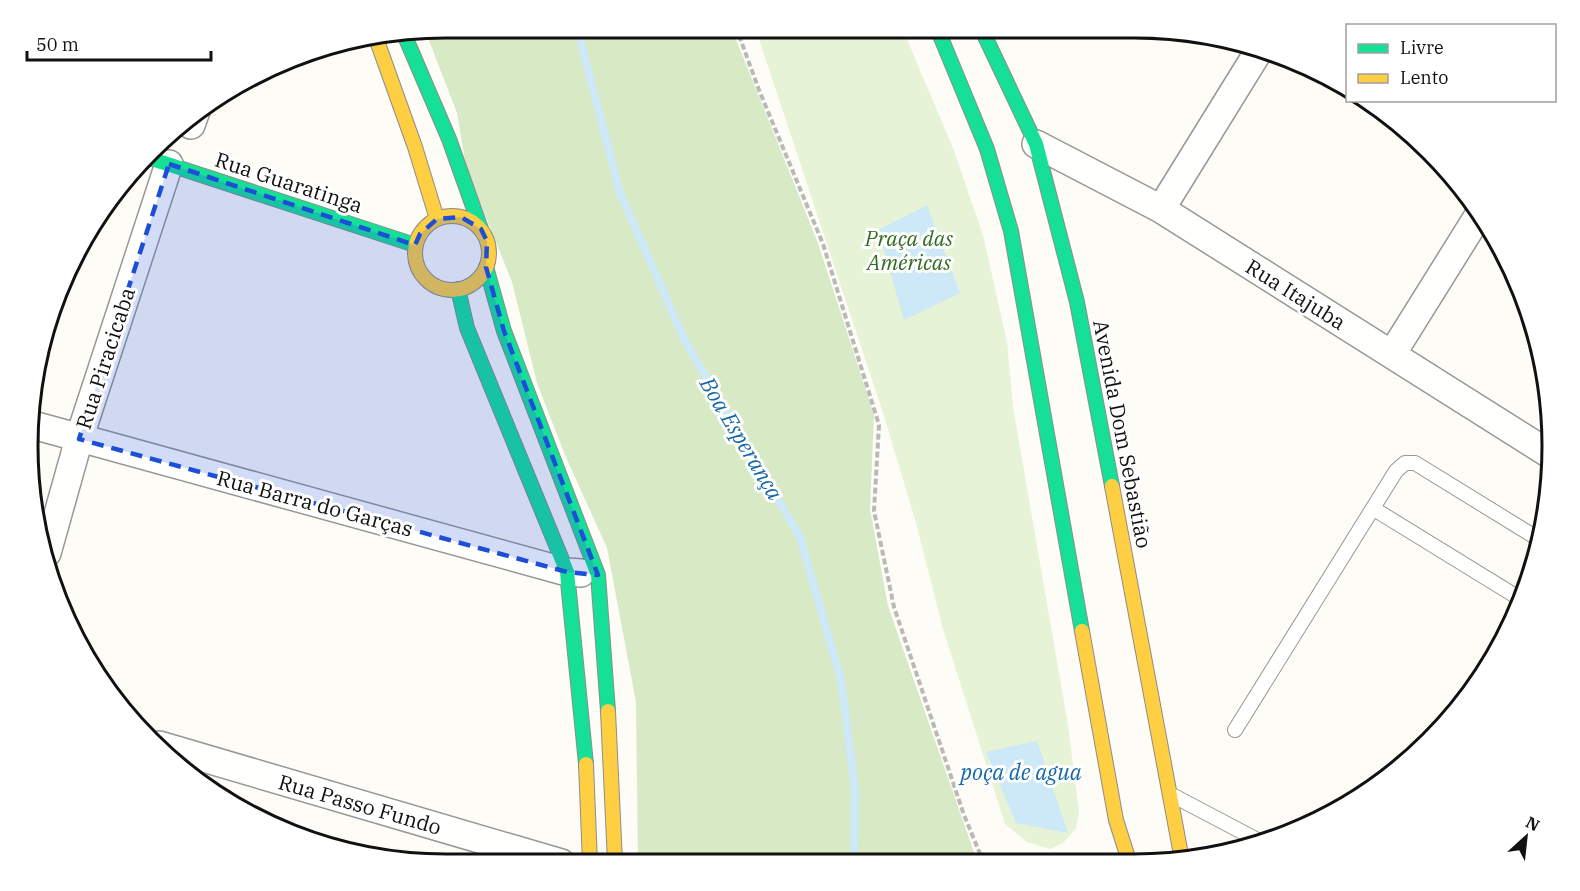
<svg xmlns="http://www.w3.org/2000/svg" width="1580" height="891" viewBox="0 0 1580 891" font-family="'IBM Plex Serif',serif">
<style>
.green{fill:#e7f3d7}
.forest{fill:#d8eac5}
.water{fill:#cde8f7}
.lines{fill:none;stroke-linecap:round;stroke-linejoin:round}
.stream{stroke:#cde8f7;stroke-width:8}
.lane-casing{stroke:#979795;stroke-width:16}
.street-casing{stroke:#979795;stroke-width:30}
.fast-casing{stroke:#8e8d8b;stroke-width:16}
.slow-casing{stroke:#8e8d8b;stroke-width:16}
.path{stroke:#b9b9b8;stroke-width:4;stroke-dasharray:6 3;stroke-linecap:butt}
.lane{stroke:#fffffe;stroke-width:14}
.street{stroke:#fffffe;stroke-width:27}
.fast{stroke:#16e098;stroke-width:14}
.slow{stroke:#ffcf43;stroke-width:14}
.marked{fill:#1d4ed8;fill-opacity:0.2;stroke:#1d4ed8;stroke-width:4.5;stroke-dasharray:12 8;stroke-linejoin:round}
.labels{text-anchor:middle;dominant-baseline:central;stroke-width:6;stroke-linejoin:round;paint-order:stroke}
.street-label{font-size:21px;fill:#111;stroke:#fff}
.park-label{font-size:21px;font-style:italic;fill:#2f6b1f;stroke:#fff}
.water-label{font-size:22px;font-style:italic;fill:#1768a6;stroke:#fff}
.rim{fill:none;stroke:#111;stroke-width:3}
</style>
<rect width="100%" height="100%" fill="#fdfcf7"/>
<path class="green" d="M 755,27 L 902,28 L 953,148 L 983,235 L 1007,342 L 1013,407 L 1068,725 L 1079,812 L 1076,829 L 1063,843 L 1050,849 L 1027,842 L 1005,824 L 943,629 L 916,523 L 885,419 Z"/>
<path class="forest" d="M 446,27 L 731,27 L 818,243 L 874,415 L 870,509 L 888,606 L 977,861 L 638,862 L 636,702 L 607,548 L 565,455 L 537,383 L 512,282 L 466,167 L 457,113 L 425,30 Z"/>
<path class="water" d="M 927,205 L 960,293 L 904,320 L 878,230 Z
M 1037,741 L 1068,833 L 1016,823 L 986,752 Z"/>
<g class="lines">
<path class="stream" d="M 577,27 L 620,193 L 685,341 L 800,537 L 841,680 L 855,790 L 854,862"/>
<g class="lane-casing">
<path id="lane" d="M 1374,509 L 1522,600
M 1235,730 L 1396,471 L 1405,463 L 1415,463 L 1540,540
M 1172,795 L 1263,843"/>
</g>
<g class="street-casing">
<path id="street" d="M 191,125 L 196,111
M 1036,144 L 1161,209 L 1551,455
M 1161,209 L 1260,49
M 1392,354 L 1480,213
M 33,425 L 567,572 L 581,573
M 47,553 L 79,439 L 169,164
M 159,745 L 561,863"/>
</g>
<g class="fast-casing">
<path id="fast" d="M 937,28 L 987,149 L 1011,231 L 1082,631
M 981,28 L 1036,144 L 1077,302 L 1112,486
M 404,34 L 449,139 L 481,229
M 149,158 L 415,245
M 486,267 L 504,331 L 598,575 L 608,711
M 458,289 L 467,328 L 567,572 L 586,764"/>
</g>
<g class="slow-casing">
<path id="slow" d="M 376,38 L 415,147 L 437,219
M415 253a37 37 0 1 1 74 0a37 37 0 1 1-74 0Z
M 1112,486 L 1182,860
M 1082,631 L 1116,820 L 1129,861
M 608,711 L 615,862
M 586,764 L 590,863"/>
</g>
<path class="path" d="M 736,27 L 759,90 L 823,244 L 879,425 L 874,511 L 894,607 L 964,815 L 983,861"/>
<use href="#lane" class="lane"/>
<use href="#street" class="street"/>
<use href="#fast" class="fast"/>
<use href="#slow" class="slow"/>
</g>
<path class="marked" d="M 169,164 L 415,245 L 420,234 L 437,219 L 461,217 L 481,229 L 487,241 L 486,267 L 504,331 L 598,575 L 567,572 L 79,439 Z"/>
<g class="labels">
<g class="street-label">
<text transform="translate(289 182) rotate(18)">Rua Guaratinga</text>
<text transform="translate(1296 294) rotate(32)">Rua Itajuba</text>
<text transform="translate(105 358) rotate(-72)">Rua Piracicaba</text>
<text transform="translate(1123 434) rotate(79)">Avenida Dom Sebastião</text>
<text transform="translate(315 503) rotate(15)">Rua Barra do Garças</text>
<text transform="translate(360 804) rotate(16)">Rua Passo Fundo</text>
</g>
<g class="park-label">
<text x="909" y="238">Praça das<tspan x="909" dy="24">Américas</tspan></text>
</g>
<g class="water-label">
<text transform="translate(742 438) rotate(59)">Boa Esperança</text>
<text x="1021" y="771">poça de agua</text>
</g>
</g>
<path d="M0 0H1580V891H0ZM446 38H1134A408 408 0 0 1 1542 446V446A408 408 0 0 1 1134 854H446A408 408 0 0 1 38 446V446A408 408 0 0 1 446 38Z" fill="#fff" fill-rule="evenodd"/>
<path class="rim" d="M446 38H1134A408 408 0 0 1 1542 446V446A408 408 0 0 1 1134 854H446A408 408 0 0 1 38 446V446A408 408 0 0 1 446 38Z"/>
<rect x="1346" y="24" width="210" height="78" fill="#ffffff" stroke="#a0a0a0" stroke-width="1.5"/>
<rect x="1358" y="44" width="30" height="9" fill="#16e098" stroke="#a0a0a0" stroke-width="1.5"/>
<text x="1400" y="54" font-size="18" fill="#111111">Livre</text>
<rect x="1358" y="74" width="30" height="9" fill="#ffcf43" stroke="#a0a0a0" stroke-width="1.5"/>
<text x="1400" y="84" font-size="18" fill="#111111">Lento</text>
<g transform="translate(1526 837) rotate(27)" stroke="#ffffff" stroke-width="4.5" paint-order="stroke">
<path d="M0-4.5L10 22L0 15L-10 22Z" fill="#111111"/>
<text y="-9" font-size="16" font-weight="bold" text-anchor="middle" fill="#111111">N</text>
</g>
<path d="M27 51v9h184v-9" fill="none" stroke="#111111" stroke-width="3"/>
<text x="36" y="51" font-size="18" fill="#111111" stroke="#ffffff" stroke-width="4.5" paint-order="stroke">50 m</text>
</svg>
